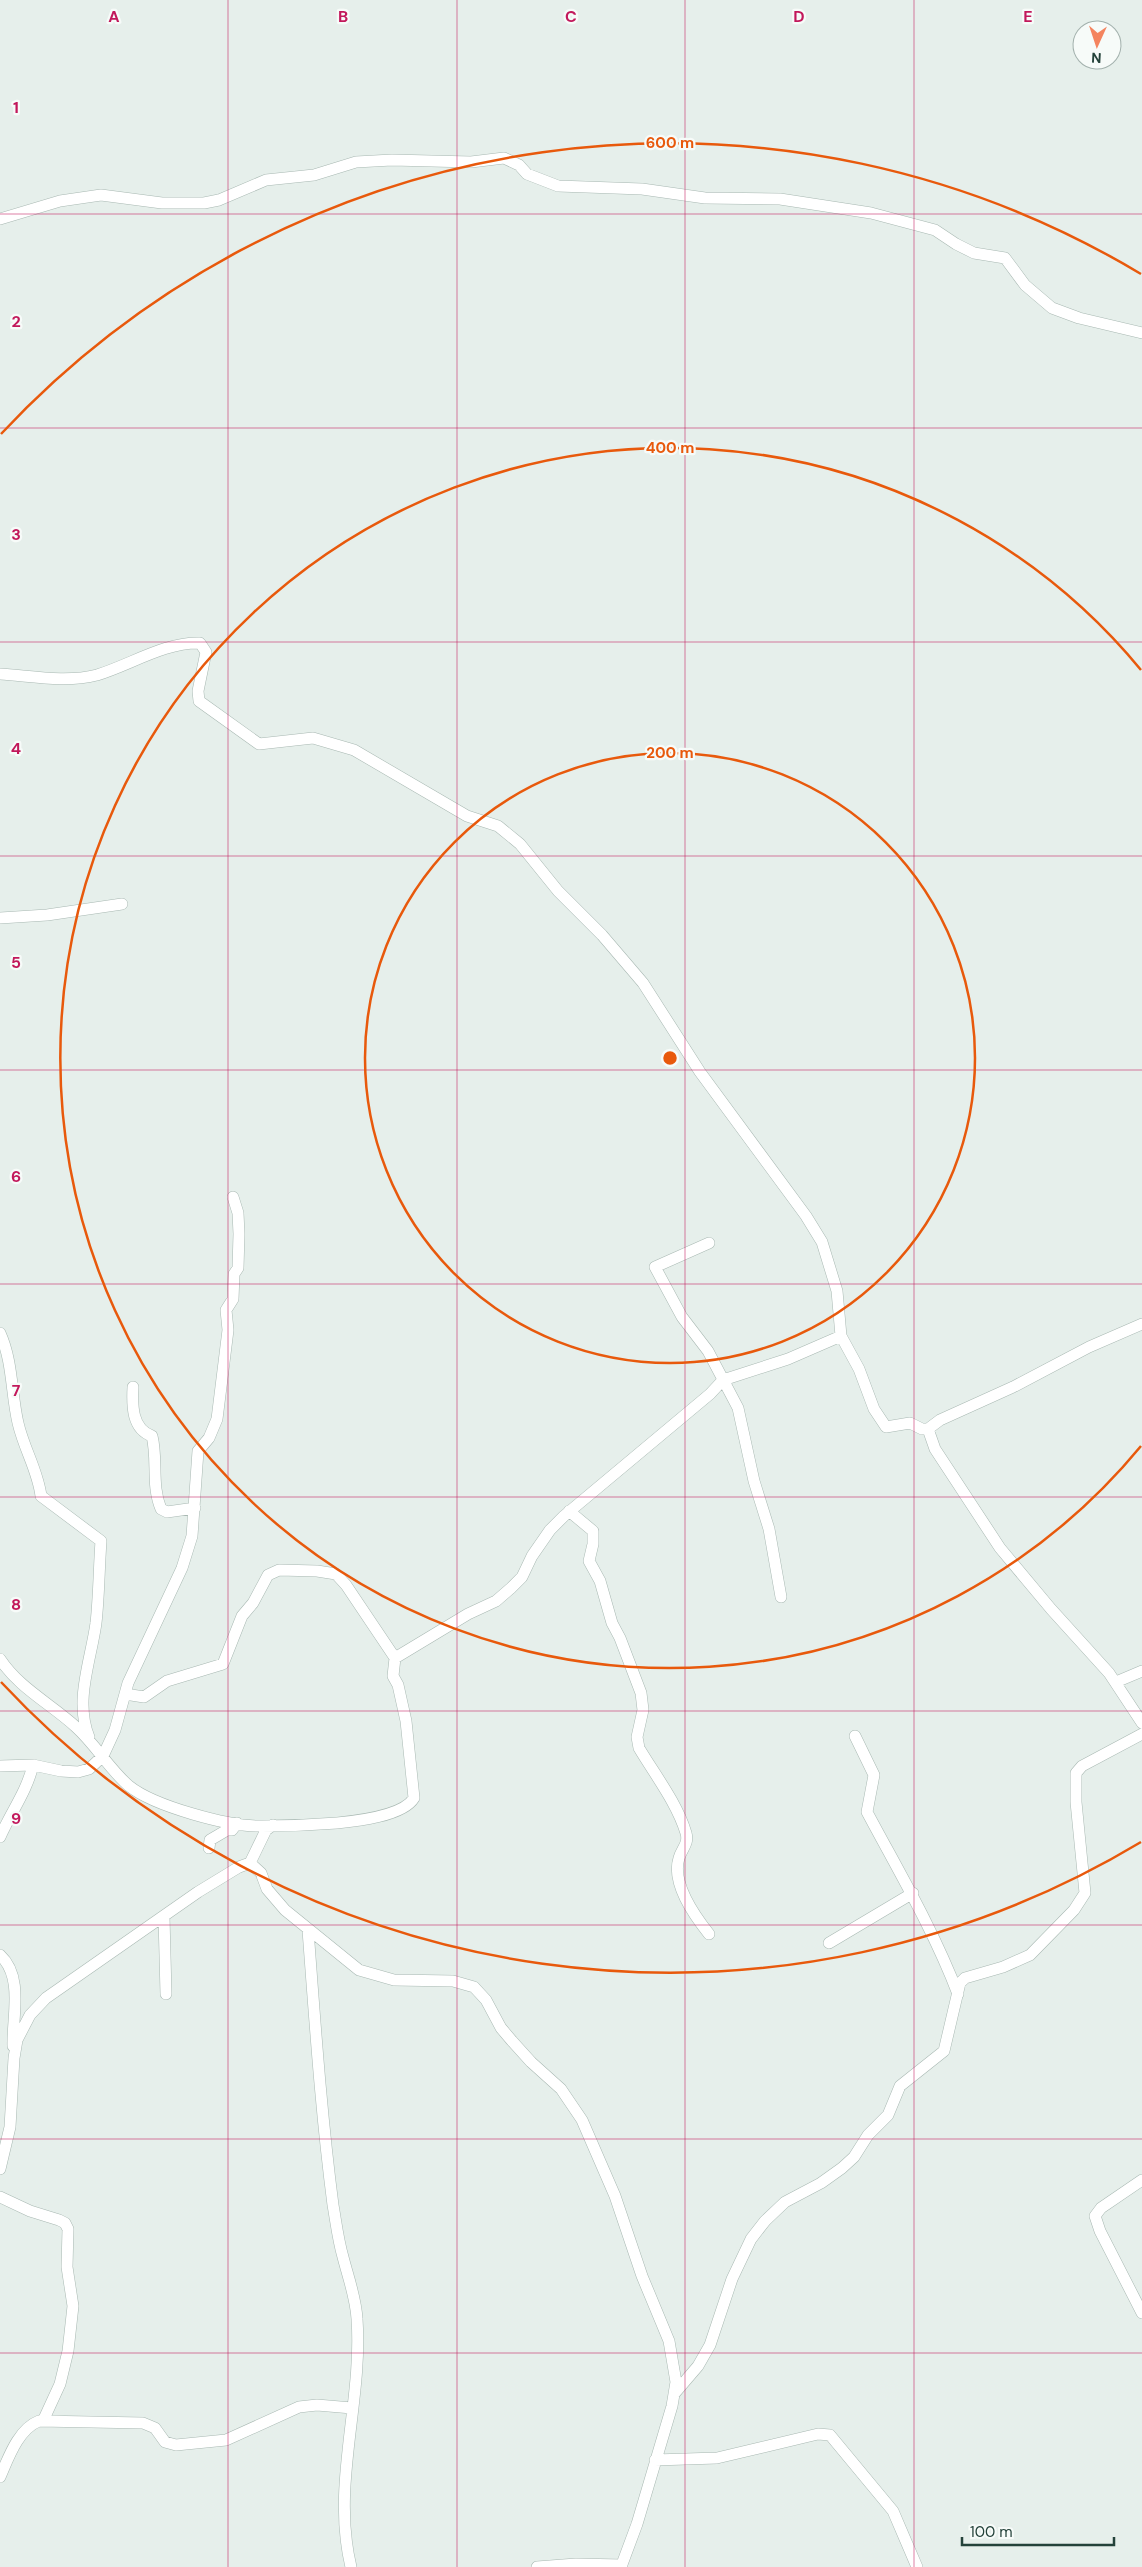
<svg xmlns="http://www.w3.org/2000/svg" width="1142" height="2567" viewBox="0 0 1142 2567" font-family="'DM Sans',sans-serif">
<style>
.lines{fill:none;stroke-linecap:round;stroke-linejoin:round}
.minor-casing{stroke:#a8b8b2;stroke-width:12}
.minor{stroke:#fff;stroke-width:11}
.grid{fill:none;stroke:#c2185b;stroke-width:1;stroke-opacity:0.55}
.ring{fill:none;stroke:#e8590c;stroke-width:2.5}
.grid-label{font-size:16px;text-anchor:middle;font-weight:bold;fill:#c2185b;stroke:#f7fbf9;stroke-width:4.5;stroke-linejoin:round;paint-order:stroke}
.centre{fill:#e8590c;stroke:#f7fbf9;stroke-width:2.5}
.ring-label{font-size:15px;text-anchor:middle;font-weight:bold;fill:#e8590c;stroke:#f7fbf9;stroke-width:4.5;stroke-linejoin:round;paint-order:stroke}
</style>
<rect width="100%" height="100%" fill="#e6efeb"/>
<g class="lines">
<g class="minor-casing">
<path id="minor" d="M 0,219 L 60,201 L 101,195 L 162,203 L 204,203 L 219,200 L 266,180 L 314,175 L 356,162 L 392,160 L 471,162 L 504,158 L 519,165 L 527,174 L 558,186 L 642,189 L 705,198 L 780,199 L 871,213 L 935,230 L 956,244 L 974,253 L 1005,258 L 1025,285 L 1052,308 L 1079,318 L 1142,333
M 0,674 C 31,676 66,683 97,675 C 130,665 165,642 200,643 L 206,652 L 198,691 L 199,701 L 259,744 L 313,738 L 354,750 L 467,816 L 498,826 L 520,844 L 558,891 L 602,935 L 643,983 L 700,1072 L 806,1216 L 822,1242 L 837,1291 L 841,1336 L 859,1369 L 874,1409 L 886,1427 L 910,1423 L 922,1429 L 928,1429 L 935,1449 L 1000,1548 L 1051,1609 L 1109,1673 L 1142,1723
M 0,918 L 47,915 L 122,904
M 709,1243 L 655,1267 L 682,1317 L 708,1351 L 738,1408 L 754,1481 L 769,1529 L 781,1597
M 0,1333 C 13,1362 11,1393 18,1423 C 24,1449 38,1471 41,1496 L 101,1541 C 99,1568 99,1596 96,1623 C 91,1660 74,1701 89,1737
M 133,1387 C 132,1406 132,1429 152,1436 C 158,1460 151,1485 161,1509 L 167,1512 L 195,1508
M 928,1429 L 940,1420 L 1013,1387 L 1089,1347 L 1142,1324
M 569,1511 L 593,1531 L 593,1544 L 589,1561 L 600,1581 L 612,1623 L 620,1638 L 641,1693 L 643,1710 L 637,1737 L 639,1748 C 655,1775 677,1803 686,1833 C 689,1844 682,1848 679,1858 C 671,1883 694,1915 709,1934
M 0,1659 C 19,1688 51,1704 76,1727 C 96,1745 109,1769 129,1786 C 154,1806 229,1827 262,1826 C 287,1826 312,1825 337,1823 C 357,1821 403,1816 414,1798 L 406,1721 L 398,1685 L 393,1676 L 395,1658 L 468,1614 L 496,1601 L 511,1588 L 522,1577 L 532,1556 L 550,1530 L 564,1516 L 710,1394 L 723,1380 L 788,1359 L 841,1336
M 1116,1682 L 1142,1671
M 125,1694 L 144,1697 L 167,1681 L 223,1664 L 242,1616 L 253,1603 L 268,1575 L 279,1570 L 317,1571 L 336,1574 L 346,1585 L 395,1658
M 855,1736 L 874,1775 L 867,1812 C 899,1872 933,1929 958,1994
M 0,1766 L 33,1765 L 61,1771 L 78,1772 L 89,1769 L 103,1756 L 115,1730 L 128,1683 L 182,1568 L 192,1536 L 198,1451 L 209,1438 L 217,1419 L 228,1330 L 226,1310 L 233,1299 L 234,1274 L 238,1268 L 239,1234 L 238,1213 L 233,1197
M 273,1825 L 266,1830 L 250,1863 L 261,1873 L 267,1889 L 285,1910 L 359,1970 L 394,1980 L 453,1981 L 474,1987 L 486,2000 L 501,2028 L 512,2041 L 531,2062 L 561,2089 L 582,2120 L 615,2196 L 642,2276 L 669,2341 L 676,2382 L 672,2406 L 637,2524 L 621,2567
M 0,1837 C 11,1812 27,1791 33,1765
M 209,1848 L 210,1840 L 227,1830 L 232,1830 L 237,1823
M 164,1917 L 166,1994
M 308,1930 C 315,2022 321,2113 333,2205 C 336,2222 338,2240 343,2257 C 348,2277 356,2298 357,2319 C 363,2402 331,2485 351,2567
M 829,1943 L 913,1893
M 0,1955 C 24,1977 12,2017 13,2046
M 0,2169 L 10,2127 L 14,2058 L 17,2040 L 30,2015 L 46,1998 L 198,1892 L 239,1867 L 250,1863
M 1142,2180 L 1101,2208 L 1095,2216 L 1100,2231 L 1142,2313
M 0,2197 L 30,2211 L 59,2220 L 65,2223 L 68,2229 L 67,2267 L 73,2306 L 68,2351 L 60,2384 L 43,2421
M 674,2394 L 698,2366 L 710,2345 L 732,2279 L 751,2239 L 765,2221 L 785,2202 L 821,2183 L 842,2168 L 854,2157 L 868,2135 L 888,2115 L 900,2086 L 944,2051 L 960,1983 L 965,1978 L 1003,1967 L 1030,1955 L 1074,1910 L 1085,1893 L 1076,1802 L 1076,1773 L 1082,1766 L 1142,1734
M 655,2460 L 717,2458 L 818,2434 L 830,2435 L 893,2511 L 917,2567
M 0,2477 C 8,2459 18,2429 39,2421 L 143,2423 L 155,2428 L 165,2442 L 176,2445 L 226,2440 L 299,2407 L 317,2405 L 352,2408
M 537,2567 L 576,2564 L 622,2565"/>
</g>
<use href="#minor" class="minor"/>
</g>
<path class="grid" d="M 228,0 L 228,2567M 457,0 L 457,2567M 685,0 L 685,2567M 914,0 L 914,2567M 0,214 L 1142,214M 0,428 L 1142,428M 0,642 L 1142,642M 0,856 L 1142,856M 0,1070 L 1142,1070M 0,1284 L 1142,1284M 0,1497 L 1142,1497M 0,1711 L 1142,1711M 0,1925 L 1142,1925M 0,2139 L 1142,2139M 0,2353 L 1142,2353"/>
<g class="ring">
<circle cx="670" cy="1058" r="305"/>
<path d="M1141 1446A610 610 0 1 1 1141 670"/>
<path d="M1141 1842A915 915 0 0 1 1 1682M1 434A915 915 0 0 1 1141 274"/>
</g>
<g class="grid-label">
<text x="114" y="22">A</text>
<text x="343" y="22">B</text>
<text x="571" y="22">C</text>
<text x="799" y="22">D</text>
<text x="1028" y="22">E</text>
<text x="16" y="113">1</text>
<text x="16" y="327">2</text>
<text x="16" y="540">3</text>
<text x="16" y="754">4</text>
<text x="16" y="968">5</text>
<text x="16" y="1182">6</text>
<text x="16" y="1396">7</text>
<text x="16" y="1610">8</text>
<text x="16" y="1824">9</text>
</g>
<circle cx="670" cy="1058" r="8" class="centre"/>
<g class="ring-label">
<text x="670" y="148">600 m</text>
<text x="670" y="453">400 m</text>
<text x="670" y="758">200 m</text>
</g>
<g transform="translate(1097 45) rotate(183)"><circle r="24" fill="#f7fbf9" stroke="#a3b1ad"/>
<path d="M0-4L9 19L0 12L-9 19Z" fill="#f4845f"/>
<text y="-8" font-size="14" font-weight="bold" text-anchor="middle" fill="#24423a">N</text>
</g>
<path d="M962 2537v8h152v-8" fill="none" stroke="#24423a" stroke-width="2.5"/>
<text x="970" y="2537" font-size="15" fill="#24423a" stroke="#f7fbf9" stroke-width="4" paint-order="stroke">100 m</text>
</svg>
